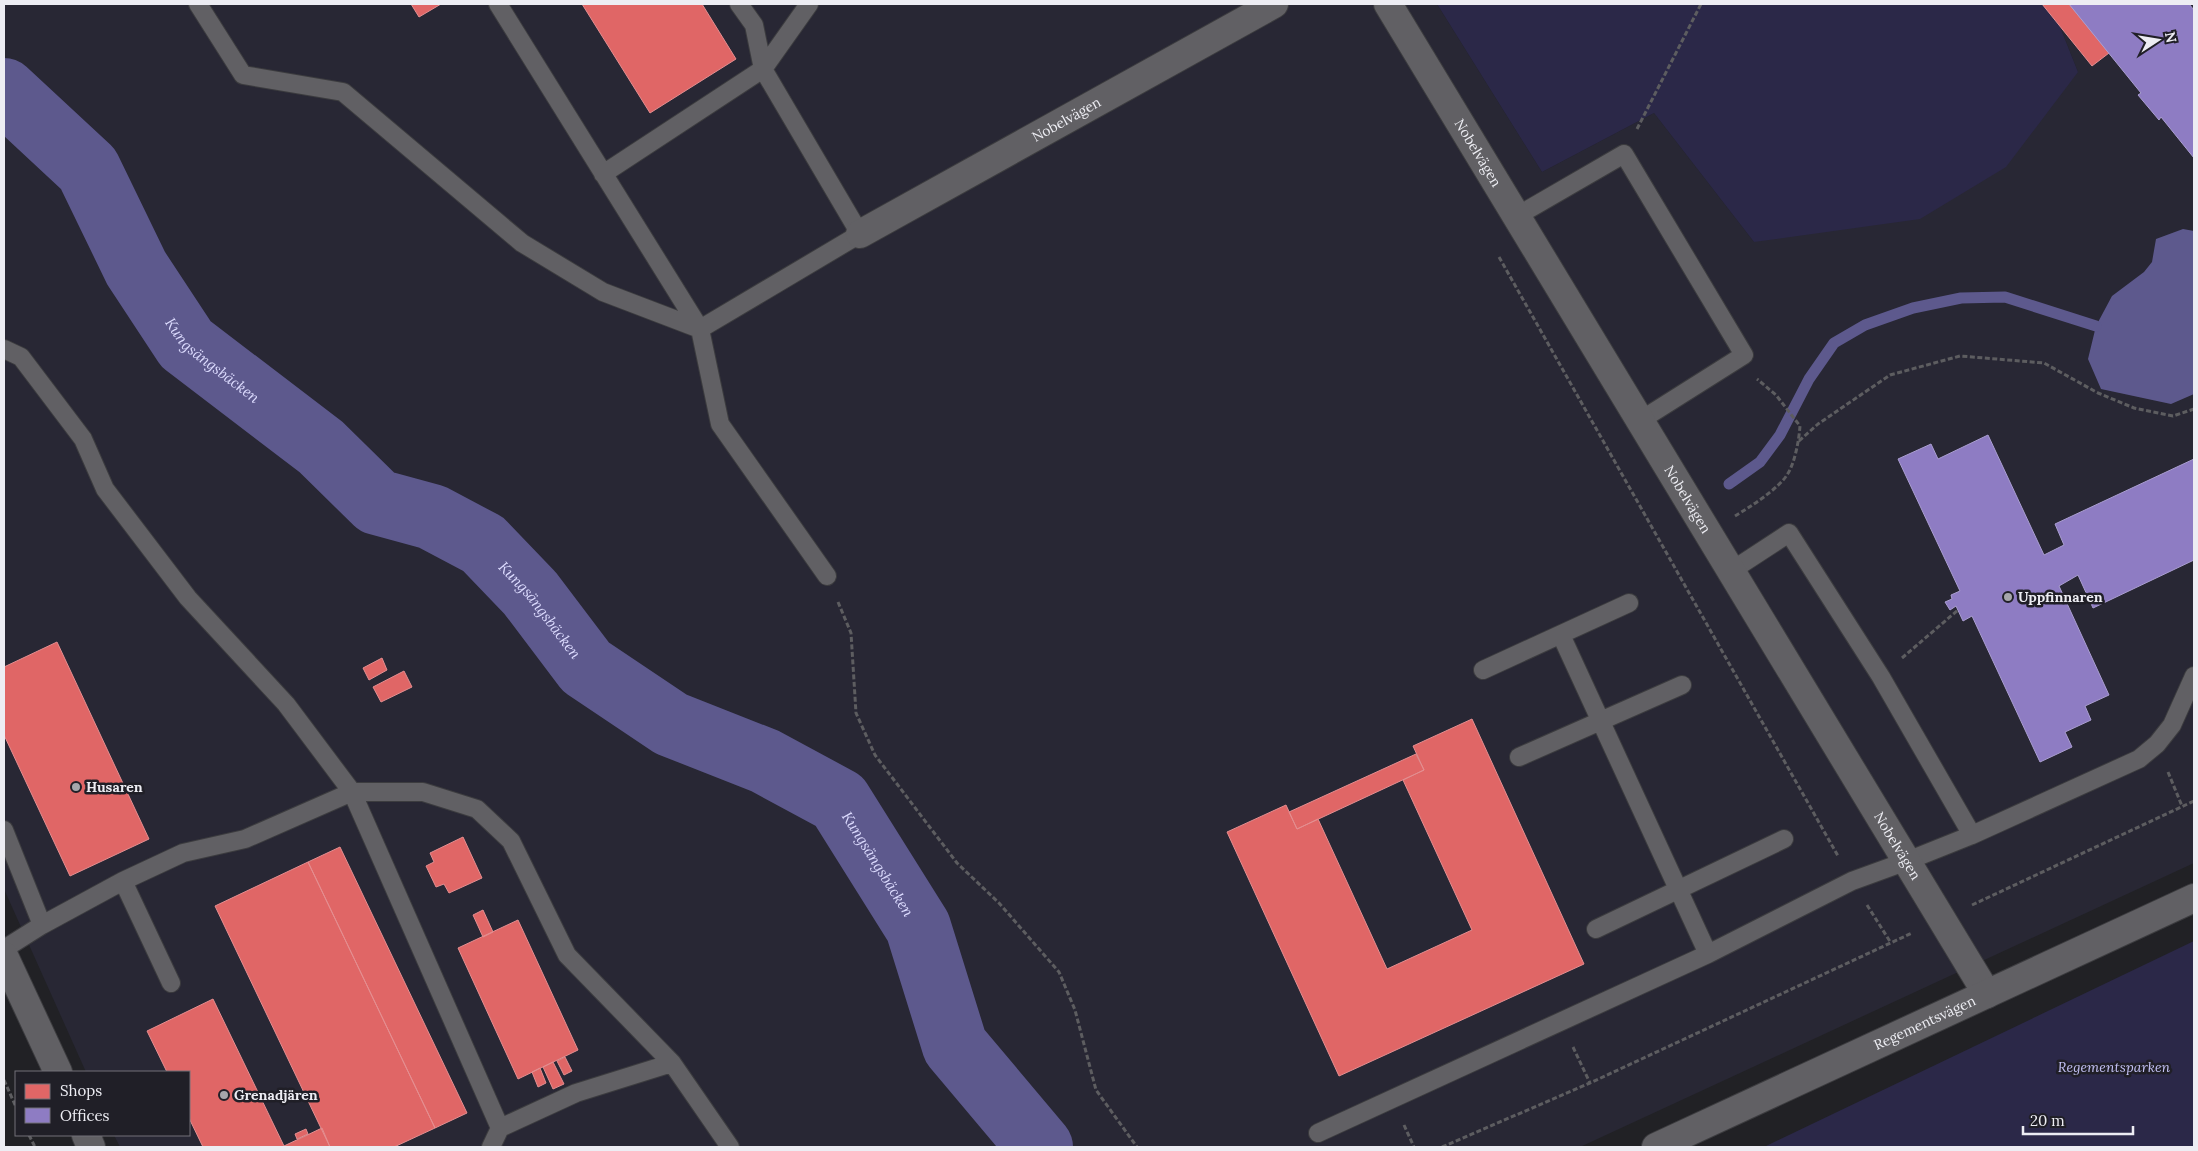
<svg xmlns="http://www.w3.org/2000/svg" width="2198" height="1151" viewBox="0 0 2198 1151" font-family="Lora,serif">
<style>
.built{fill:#282734}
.green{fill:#2b2848}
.water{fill:#5d598d}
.shops{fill:#e06666;stroke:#e48e90}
.offices{fill:#8e7cc3;stroke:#aa9ed1}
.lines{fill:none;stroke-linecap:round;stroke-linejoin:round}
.stream{stroke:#5d598d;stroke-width:11}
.river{stroke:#5d598d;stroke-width:66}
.lane-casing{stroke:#3c3c3f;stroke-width:20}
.street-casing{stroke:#3c3c3f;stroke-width:30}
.secondary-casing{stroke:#3c3c3f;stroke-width:30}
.path{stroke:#5d5d60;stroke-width:3;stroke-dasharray:5 2.5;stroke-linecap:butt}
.lane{stroke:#616064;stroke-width:18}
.street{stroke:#616064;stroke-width:28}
.secondary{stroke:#616064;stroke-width:28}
.poi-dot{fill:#a6a6ab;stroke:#201f27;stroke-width:2}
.labels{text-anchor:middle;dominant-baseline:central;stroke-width:5;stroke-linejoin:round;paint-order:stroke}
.street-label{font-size:14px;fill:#ededf3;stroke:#201f27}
.poi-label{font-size:14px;font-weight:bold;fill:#ededf3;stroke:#201f27;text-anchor:start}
.park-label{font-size:14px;font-style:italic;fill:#c2c0f3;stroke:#201f27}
.water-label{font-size:15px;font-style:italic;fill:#dcdbfe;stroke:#201f27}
</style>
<rect width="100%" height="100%" fill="#212125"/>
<path class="built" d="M 4,4 L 1437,4 L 1542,172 L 1654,113 L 1754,242 L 2078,72 L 2051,4 L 2194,4 L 2194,863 L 1580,1147 L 120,1147 L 114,1135 L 189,1135 L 189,1072 L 86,1072 L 4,889 Z"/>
<path class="green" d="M 1437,4 L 2051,4 L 2078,72 L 2006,167 L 1920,219 L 1754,242 L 1654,113 L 1542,172 Z
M 2194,941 L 2194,1147 L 1764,1147 Z"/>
<path class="water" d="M 2183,229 L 2194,231 L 2194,394 L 2171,404 L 2101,389 L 2088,359 L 2096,326 L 2112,296 L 2144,272 L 2152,262 L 2156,239 Z"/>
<path class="shops" d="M 411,4 L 441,4 L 419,17 Z
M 582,4 L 702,4 L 736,59 L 650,113 Z
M 2042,4 L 2069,4 L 2109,53 L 2092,66 Z
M 57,642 L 149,839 L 70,876 L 4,735 L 4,667 Z
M 382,658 L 387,670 L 369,680 L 363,668 Z
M 404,671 L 412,687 L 381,702 L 373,687 Z
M 1472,719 L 1584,964 L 1339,1076 L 1227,832 L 1286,805 L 1297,829 L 1318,819 L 1387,969 L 1472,930 L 1403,780 L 1424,770 L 1413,746 Z
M 1416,754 L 1424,770 L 1297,829 L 1289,812 Z
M 463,837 L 482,878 L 449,893 L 444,884 L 436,887 L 426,866 L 434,862 L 430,853 Z
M 340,847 L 467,1113 L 435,1128 L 308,862 Z
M 308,862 L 435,1128 L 394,1147 L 330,1147 L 215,906 Z
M 483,910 L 493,932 L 483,937 L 473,915 Z
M 518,920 L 578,1050 L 518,1079 L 458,948 Z
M 213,999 L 284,1146 L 284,1147 L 203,1147 L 189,1118 L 189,1072 L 167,1072 L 147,1031 Z
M 565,1057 L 572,1071 L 564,1075 L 557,1061 Z
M 553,1062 L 564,1084 L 553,1089 L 543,1067 Z
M 540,1068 L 546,1083 L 538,1087 L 532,1072 Z
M 322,1128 L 330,1147 L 284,1147 L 284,1146 Z
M 306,1129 L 308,1134 L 297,1139 L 295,1134 Z"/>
<path class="offices" d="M 2069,4 L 2189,4 L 2194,10 L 2194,158 L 2161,117 L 2159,120 L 2138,95 L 2141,93 Z
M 1988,435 L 2044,555 L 2064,545 L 2055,524 L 2194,459 L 2194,560 L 2093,608 L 2078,575 L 2059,586 L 2109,695 L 2085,706 L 2091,720 L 2065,732 L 2072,747 L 2040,762 L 1972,616 L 1963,621 L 1956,606 L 1950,610 L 1945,602 L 1952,599 L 1951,595 L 1960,591 L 1898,459 L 1931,444 L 1938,459 Z"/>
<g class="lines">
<path class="stream" d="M 1729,484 L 1760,462 L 1780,435 L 1809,379 L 1834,343 L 1865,325 L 1913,308 L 1961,298 L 2005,297 L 2096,326"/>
<path class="river" id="s1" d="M 4,91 L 88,169 L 136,268 L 186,344 L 321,447 L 377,502 L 432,517 L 483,544 L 530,593 L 586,667 L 671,724 L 765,761 L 839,801 L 918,927 L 955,1046 L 1040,1147"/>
<g class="lane-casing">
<path id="lane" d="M 198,4 L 243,75 L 343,92 L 522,243 L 603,292 L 700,329 L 720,424 L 827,576
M 498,4 L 700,329 L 860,234 L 763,69 L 603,174
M 739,4 L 754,25 L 763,69
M 763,69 L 809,4
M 1517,216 L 1624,154 L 1744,355 L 1641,420
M 4,349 L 21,357 L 83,439 L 105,489 L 188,598 L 286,704 L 352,792 L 500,1128
M 1561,635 L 1708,954
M 1483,670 L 1629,603
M 1519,757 L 1682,685
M 4,830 L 42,925
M 1972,835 L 2139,759 L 2157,744 L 2172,725 L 2194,676
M 123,881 L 171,983
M 1596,929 L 1784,839
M 4,949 L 42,925 L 123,881 L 183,853 L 245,839 L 352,792 L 423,792 L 477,809 L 511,841 L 567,955 L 672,1063 L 730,1147
M 1318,1133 L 1708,954 L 1852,881 L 1907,861 L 1972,835 L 1881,677 L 1789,533 L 1731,571
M 491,1147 L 500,1128 L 576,1093 L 672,1063"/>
</g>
<g class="street-casing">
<g id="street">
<path id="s2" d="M 1388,4 L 1987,994"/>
<path id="s3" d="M 860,234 L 1274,4"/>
<path d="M 4,956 L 58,1072"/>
<path d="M 86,1135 L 91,1147"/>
</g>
</g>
<g class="secondary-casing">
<g id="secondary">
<path id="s4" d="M 1656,1147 L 2194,898"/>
</g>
</g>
<path class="path" d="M 1637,129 L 1701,4
M 1499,257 L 1838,856
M 1799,441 L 1818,424 L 1890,375 L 1960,356 L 2044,363 L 2098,393 L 2134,408 L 2173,416 L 2194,409
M 1735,516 C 1750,507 1778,489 1787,475 C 1795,463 1799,440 1800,426 L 1776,395 L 1757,379
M 838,602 L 851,633 L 856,713 L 875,755 L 957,863 L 999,903 L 1059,972 L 1075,1010 L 1096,1090 L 1137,1147
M 1902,658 L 1958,610
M 2168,772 L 2182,806
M 1867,905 L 1891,943
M 1972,905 L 2194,801
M 1573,1047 L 1590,1083
M 4,1080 L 16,1107
M 1404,1125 L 1414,1147
M 29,1135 L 35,1147
M 1442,1147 L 1590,1083 L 1912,933"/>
<use href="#lane" class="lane"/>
<use href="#street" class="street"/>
<use href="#secondary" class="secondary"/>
</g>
<g class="poi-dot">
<circle cx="2008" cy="597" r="5"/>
<circle cx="76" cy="787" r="5"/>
<circle cx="224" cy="1095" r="5"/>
</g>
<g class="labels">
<g class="street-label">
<text stroke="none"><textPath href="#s3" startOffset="236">Nobelvägen</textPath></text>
<text stroke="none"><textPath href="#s2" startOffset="174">Nobelvägen</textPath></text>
<text stroke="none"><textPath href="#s2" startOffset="579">Nobelvägen</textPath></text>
<text stroke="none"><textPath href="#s2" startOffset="984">Nobelvägen</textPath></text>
<text stroke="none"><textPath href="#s4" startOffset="296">Regementsvägen</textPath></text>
</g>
<g class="poi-label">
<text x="2018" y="597">Uppfinnaren</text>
<text x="86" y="787">Husaren</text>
<text x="234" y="1095">Grenadjären</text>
</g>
<g class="park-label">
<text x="2114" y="1067">Regementsparken</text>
</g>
<g class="water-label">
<text stroke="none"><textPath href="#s1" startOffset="346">Kungsängsbäcken</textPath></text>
<text stroke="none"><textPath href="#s1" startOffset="766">Kungsängsbäcken</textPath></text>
<text stroke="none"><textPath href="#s1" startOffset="1201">Kungsängsbäcken</textPath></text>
</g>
</g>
<rect width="2198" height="1151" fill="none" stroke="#ededf3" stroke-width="10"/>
<rect x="15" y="1071" width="175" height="65" fill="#201f27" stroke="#727179"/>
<rect x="25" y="1084" width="25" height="15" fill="#e06666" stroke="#727179"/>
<text x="60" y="1096" font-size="15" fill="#ededf3">Shops</text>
<rect x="25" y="1108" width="25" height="15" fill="#8e7cc3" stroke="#727179"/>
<text x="60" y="1121" font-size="15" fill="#ededf3">Offices</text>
<g transform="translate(2158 40) rotate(78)" stroke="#201f27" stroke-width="4" paint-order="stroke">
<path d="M0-4L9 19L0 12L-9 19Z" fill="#ededf3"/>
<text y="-8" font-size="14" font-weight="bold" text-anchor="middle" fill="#ededf3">N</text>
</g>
<path d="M2023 1126v8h110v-8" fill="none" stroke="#ededf3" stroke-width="2.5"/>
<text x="2030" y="1126" font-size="15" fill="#ededf3" stroke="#201f27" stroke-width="4" paint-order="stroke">20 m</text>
</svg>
